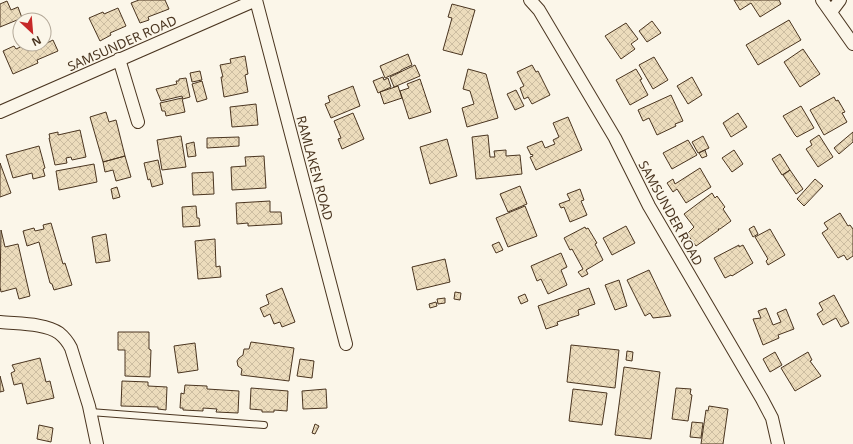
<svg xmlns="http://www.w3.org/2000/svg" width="853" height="444" viewBox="0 0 853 444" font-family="'Noto Sans',sans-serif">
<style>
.building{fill:url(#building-cross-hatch);stroke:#4a3520}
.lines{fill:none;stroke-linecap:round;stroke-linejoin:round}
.service-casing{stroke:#4a3520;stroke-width:8}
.minor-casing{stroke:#4a3520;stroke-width:14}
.service{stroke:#fbf6e9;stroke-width:6}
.minor{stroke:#fbf6e9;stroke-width:12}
.labels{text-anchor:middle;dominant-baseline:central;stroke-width:3;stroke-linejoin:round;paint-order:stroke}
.street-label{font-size:13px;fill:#4a3520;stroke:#fbf6e9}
</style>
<defs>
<pattern id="building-cross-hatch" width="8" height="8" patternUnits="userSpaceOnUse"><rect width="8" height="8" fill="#ecdcbc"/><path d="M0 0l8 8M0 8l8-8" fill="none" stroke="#ccbda1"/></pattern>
</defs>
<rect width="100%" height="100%" fill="#fbf6e9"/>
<path class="building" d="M 139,0 L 165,0 L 169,9 L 148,17 L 149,20 L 140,23 L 131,3 Z
M 734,0 L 779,0 L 781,4 L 760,17 L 751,3 L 740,10 Z
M 7,1 L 11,10 L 18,7 L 22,18 L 0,27 L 0,4 Z
M 452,4 L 475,10 L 462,55 L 443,50 L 452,18 L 448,17 Z
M 118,8 L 126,26 L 110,33 L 111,35 L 100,41 L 89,18 L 103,12 L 104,14 Z
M 789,20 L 801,40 L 758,65 L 746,45 Z
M 652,21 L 661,33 L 647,42 L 639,31 Z
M 626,23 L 638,39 L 631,44 L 635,49 L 621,59 L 605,36 Z
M 45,36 L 47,43 L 53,40 L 58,51 L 37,60 L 38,63 L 13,74 L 3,51 L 14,46 L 16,49 L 27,44 L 44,44 Z
M 803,49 L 820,74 L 800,87 L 784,62 Z
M 408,54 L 412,65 L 401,70 L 401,71 L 385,78 L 380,66 Z
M 245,56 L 248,74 L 245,75 L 248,92 L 224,97 L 221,77 L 223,77 L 220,65 L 231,63 L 230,59 Z
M 654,57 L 668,80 L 653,89 L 639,65 Z
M 415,65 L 420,76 L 394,87 L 390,77 Z
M 532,65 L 536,72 L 538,71 L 550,95 L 532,104 L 528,97 L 524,99 L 520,88 L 524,86 L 517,72 Z
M 468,69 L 486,74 L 498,118 L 467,127 L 462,108 L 474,104 L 470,91 L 463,89 Z
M 636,69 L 642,79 L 640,80 L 648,95 L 630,105 L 616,80 Z
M 200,71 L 202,80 L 192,82 L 190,73 Z
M 383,77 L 384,80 L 388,78 L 391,87 L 378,93 L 373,81 Z
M 692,77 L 702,95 L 688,104 L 677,86 Z
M 186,78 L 190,97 L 183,99 L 182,96 L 161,101 L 156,89 L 177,84 L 176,81 L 179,81 L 179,79 Z
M 420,79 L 431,112 L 409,119 L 400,91 L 409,88 L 407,84 Z
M 202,81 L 207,99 L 197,102 L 192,84 Z
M 353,86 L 360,106 L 331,118 L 325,104 L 330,102 L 328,96 Z
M 398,86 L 402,98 L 384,104 L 380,92 Z
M 516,90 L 524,106 L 515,110 L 507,94 Z
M 671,95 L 683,121 L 675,124 L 676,126 L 657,135 L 649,118 L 643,121 L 638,110 Z
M 834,97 L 836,101 L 838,100 L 845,112 L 842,113 L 847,122 L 824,135 L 810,110 Z
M 182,98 L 185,112 L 166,116 L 165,111 L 162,111 L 160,103 Z
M 256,104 L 258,125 L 232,127 L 230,107 Z
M 801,106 L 814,128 L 797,137 L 795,135 L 783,116 Z
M 106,112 L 109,122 L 116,120 L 125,156 L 103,162 L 90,117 Z
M 353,113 L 364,139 L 342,149 L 338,139 L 341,138 L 334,121 Z
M 738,113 L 747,127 L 731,137 L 723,123 Z
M 568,117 L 582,150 L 536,170 L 530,157 L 533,156 L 532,154 L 531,155 L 527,147 L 542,141 L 545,148 L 555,144 L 553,140 L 559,137 L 553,123 Z
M 80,130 L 86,157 L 72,160 L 71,157 L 66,158 L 67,163 L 55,165 L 49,138 L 50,138 L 49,134 L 58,132 L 58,135 Z
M 853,132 L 853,142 L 839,154 L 834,148 Z
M 488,135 L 490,157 L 495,157 L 494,151 L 506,150 L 506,156 L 520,155 L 522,174 L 476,179 L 472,137 Z
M 819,135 L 833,157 L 818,167 L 806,149 L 812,145 L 810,141 Z
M 181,136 L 186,167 L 162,170 L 157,140 Z
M 703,136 L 709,148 L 698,153 L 692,142 Z
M 239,137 L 239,146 L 207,148 L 207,138 Z
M 447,139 L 457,176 L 430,184 L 420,147 Z
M 688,140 L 697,155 L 672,169 L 663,153 Z
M 194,142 L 196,156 L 188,157 L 186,144 Z
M 39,146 L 45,168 L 43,169 L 45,176 L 33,179 L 32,173 L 13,178 L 6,155 Z
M 705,150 L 707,156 L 702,158 L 699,153 Z
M 734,150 L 743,164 L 732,172 L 722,158 Z
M 780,154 L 790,170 L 782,175 L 772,159 Z
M 125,156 L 131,177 L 116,181 L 113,170 L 105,172 L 103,162 Z
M 264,156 L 266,188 L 232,190 L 231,167 L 246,166 L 245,157 Z
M 158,160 L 163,184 L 152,187 L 150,179 L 148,180 L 144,163 Z
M 0,163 L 11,193 L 0,197 Z
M 94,164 L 97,182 L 59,190 L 56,171 Z
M 700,168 L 711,187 L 686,203 L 677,189 L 673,192 L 667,183 L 673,179 L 675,184 Z
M 790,170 L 803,189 L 796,194 L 783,175 Z
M 213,172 L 214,194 L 193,195 L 192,173 Z
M 815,179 L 823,186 L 804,206 L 797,199 Z
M 520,186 L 527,204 L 508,212 L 500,194 Z
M 117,187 L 120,197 L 113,199 L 111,189 Z
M 580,189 L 584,200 L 581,201 L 587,215 L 570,222 L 564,207 L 561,208 L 559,204 L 570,200 L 567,194 Z
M 712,193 L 715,198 L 717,196 L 725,207 L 723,209 L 731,221 L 720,229 L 718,229 L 719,230 L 696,246 L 687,234 L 694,227 L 684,214 Z
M 270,201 L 270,212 L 281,212 L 282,224 L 248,226 L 248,223 L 237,224 L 236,203 Z
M 196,206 L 197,218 L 199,218 L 200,226 L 183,227 L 182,207 Z
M 525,206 L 537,236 L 508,247 L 496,218 Z
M 840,213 L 848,226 L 850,225 L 853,229 L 853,256 L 847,260 L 844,255 L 838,258 L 822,233 L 828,229 L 824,223 Z
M 51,223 L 63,264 L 65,263 L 72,285 L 54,290 L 52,284 L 50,283 L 39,242 L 27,246 L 23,231 L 34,228 L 35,231 L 44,229 L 43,225 Z
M 626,226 L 635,243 L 612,255 L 603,238 Z
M 754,226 L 758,234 L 753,237 L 749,229 Z
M 585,227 L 586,229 L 588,228 L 597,243 L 595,244 L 603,260 L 586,270 L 588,274 L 582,277 L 578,272 L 583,269 L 572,249 L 570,250 L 564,238 Z
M 770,229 L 785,255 L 768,265 L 766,261 L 768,259 L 755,237 Z
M 1,230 L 5,247 L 18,244 L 30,296 L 19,299 L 16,288 L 1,292 L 0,287 Z
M 106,234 L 110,261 L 96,263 L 92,237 Z
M 215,239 L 216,267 L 220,266 L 221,277 L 198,279 L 195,241 Z
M 499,242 L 503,250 L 496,253 L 492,245 Z
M 739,245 L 739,247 L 743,245 L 753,263 L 732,276 L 731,275 L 725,278 L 714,258 Z
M 561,253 L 567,267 L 561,270 L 567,285 L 548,294 L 541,279 L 537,281 L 531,266 Z
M 445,259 L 450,282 L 417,290 L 412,267 Z
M 649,270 L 671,316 L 653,318 L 650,313 L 645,316 L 627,280 Z
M 619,280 L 627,306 L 615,310 L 605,285 Z
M 282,288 L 295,322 L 282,327 L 280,322 L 274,324 L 270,314 L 264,317 L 260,308 L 269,304 L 266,295 Z
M 589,288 L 595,304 L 578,310 L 579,315 L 557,322 L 558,325 L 546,329 L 538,306 Z
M 455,292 L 461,293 L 460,300 L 454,299 Z
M 525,294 L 528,301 L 521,304 L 518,297 Z
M 834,295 L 849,323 L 841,327 L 836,318 L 823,325 L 817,314 L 823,310 L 819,303 Z
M 445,298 L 445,303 L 438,304 L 437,299 Z
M 436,302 L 437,306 L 430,308 L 429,304 Z
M 766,308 L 773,325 L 781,322 L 777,313 L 786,309 L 794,329 L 778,335 L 779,338 L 763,345 L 753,319 L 761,318 L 758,311 Z
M 118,332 L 149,332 L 149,349 L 151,350 L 150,377 L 125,376 L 125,350 L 118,350 Z
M 251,342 L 294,348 L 289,381 L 241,375 L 242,369 L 238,366 L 237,361 L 239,358 L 243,355 L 244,349 L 249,349 Z
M 195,343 L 198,370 L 178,373 L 174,346 Z
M 571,345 L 619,350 L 615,388 L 567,382 Z
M 627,351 L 633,352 L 632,361 L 626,360 Z
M 775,352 L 782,365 L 770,372 L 763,359 Z
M 808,352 L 812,360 L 810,361 L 821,376 L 795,391 L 781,368 Z
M 40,358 L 46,382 L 50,381 L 54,398 L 27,404 L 22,383 L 14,385 L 11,373 L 15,371 L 12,365 Z
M 300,359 L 314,361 L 312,378 L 297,376 Z
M 624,367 L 660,372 L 651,439 L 615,435 Z
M 0,376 L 4,391 L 0,392 Z
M 122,381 L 148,382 L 148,386 L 167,387 L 166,410 L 158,409 L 158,407 L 121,406 Z
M 185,385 L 207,386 L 207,389 L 239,391 L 238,413 L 216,412 L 217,409 L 203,408 L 203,411 L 183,410 L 183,408 L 180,408 L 181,393 L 184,394 Z
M 251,388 L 288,391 L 287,411 L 274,410 L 274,412 L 262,412 L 262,410 L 250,409 Z
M 676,388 L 691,389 L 690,394 L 692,395 L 688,421 L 672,419 Z
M 326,389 L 327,408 L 303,409 L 302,391 Z
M 573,389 L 607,393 L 602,425 L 569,421 Z
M 709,406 L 728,409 L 723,444 L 701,444 L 706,410 L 708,411 Z
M 692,422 L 703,423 L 701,438 L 690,437 Z
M 315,424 L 319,426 L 315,434 L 312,433 Z
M 39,425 L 53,428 L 51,442 L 37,439 Z"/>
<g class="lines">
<g class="service-casing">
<path id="service" d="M 90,412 L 264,425"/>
</g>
<g class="minor-casing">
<path id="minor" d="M 256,0 L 346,344
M 530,0 L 539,10 L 615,138 L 649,206 L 762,399 L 772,418 L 778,444
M 822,0 L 853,44
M 831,12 L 840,0
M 119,59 L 138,122
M 0,112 L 256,0
M 0,322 C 17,324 45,323 59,333 C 64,337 68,342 71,348 L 89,406 L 97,444"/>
</g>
<use href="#service" class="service"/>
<use href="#minor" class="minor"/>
</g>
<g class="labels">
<g class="street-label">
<text transform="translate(122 43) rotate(-24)">SAMSUNDER ROAD</text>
<text transform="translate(315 168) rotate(75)">RAMLAKEN ROAD</text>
<text transform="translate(671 213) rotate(61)">SAMSUNDER ROAD</text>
</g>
</g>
<g transform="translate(32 32) rotate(154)"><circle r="19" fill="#fbf6e9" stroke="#b4a999"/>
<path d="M0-3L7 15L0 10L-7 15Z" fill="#c62828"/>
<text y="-6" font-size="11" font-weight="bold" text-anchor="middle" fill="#4a3520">N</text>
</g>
</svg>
